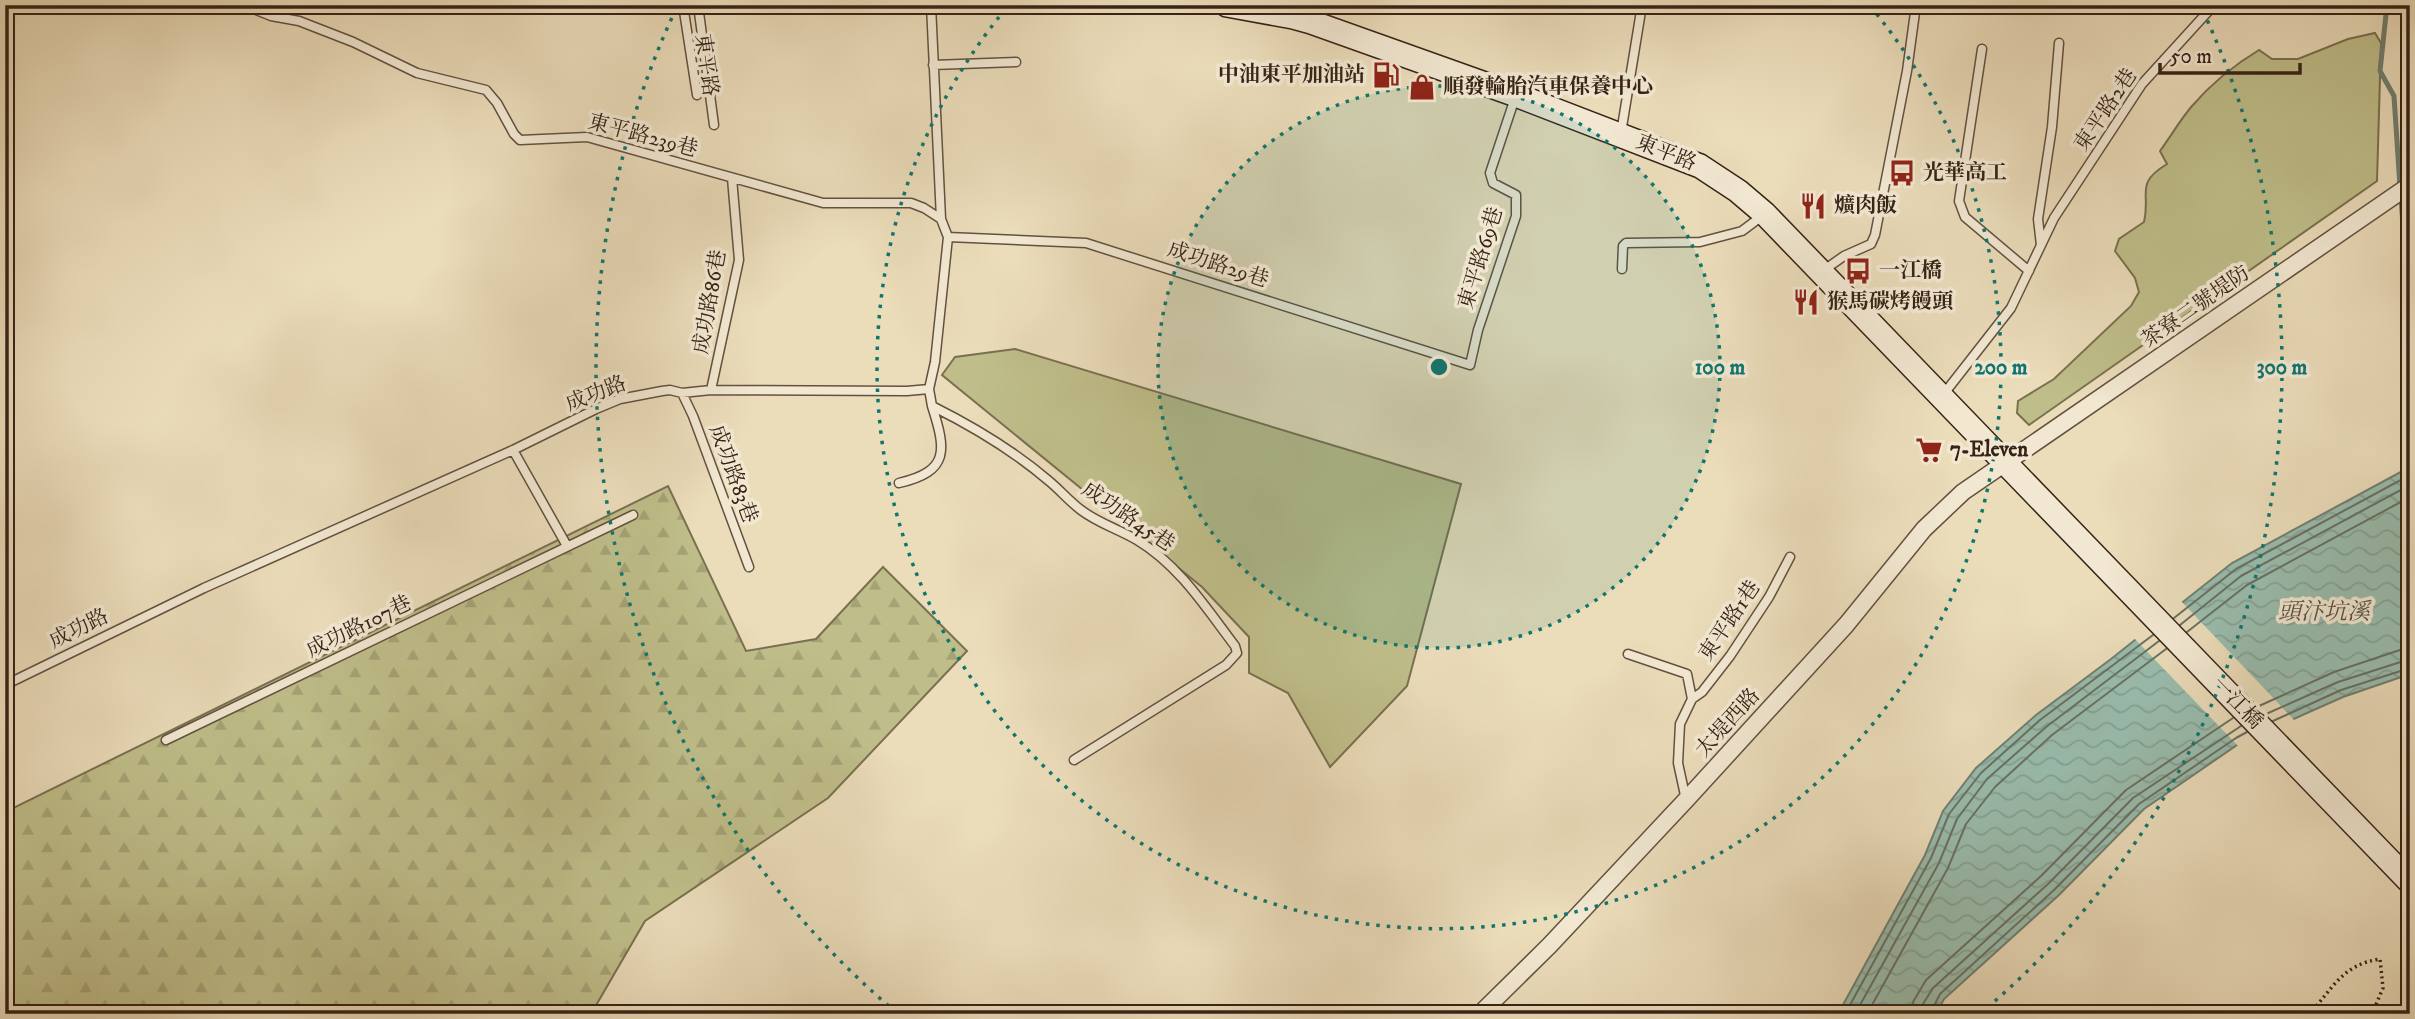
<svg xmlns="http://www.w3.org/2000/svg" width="2415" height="1019" viewBox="0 0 2415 1019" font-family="'IM FELL DW Pica','Noto Serif TC',serif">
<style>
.grass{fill:#bfbe8a;stroke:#7a7050;stroke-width:2}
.forest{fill:url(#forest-firs);stroke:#7a7050;stroke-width:2}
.water{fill:url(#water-waves);stroke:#717f71;stroke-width:2}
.pier{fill:#ebdcba}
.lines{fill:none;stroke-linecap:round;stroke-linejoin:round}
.shore{stroke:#687062;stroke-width:2}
.stream{stroke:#717f71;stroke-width:5}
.service-casing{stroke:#635140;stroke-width:11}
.minor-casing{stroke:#635140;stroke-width:19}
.secondary-casing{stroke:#362317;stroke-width:26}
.path{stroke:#362317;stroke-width:3.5;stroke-dasharray:2 3.5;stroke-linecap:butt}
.service{stroke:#f2e8d2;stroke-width:8}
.minor{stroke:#f2e8d2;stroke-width:16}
.secondary{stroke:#f2e8d2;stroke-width:23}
.ring{fill:none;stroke:#0f766e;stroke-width:3.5;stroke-dasharray:3.5 7}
.labels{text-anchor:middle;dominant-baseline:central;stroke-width:7;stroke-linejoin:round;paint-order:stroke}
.street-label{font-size:21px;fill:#362317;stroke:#f2e8d2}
.poi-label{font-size:21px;font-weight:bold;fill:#362317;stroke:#f2e8d2;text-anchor:start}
.water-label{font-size:23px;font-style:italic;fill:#545144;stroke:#f2e8d2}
.centre{fill:#0f766e;stroke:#f2e8d2;stroke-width:3.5}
.ring-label{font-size:21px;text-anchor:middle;font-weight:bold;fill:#0f766e;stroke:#f2e8d2;stroke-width:7;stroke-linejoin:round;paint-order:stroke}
</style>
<defs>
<pattern id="forest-firs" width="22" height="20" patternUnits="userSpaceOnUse" patternTransform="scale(1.75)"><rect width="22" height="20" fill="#bfbe8a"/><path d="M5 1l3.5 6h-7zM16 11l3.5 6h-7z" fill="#a5a376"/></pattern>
<pattern id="water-waves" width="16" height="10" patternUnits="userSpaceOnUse" patternTransform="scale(1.75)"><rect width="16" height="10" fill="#99bcad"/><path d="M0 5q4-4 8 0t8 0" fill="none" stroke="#84a194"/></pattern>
</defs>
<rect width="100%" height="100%" fill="#ebdcba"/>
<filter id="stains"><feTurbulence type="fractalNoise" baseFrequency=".00286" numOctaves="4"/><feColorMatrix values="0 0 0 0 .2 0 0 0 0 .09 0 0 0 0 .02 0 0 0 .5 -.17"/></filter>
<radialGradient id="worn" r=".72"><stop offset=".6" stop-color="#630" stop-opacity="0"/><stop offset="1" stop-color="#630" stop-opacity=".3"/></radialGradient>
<path class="grass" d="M 2375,33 L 2381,43 L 2377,181 L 2029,425 L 2017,413 L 2018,401 L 2054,379 L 2131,306 L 2139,292 L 2135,278 L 2115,251 L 2119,239 L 2144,222 C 2151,193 2134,184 2167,164 L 2160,151 C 2171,136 2180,120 2192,106 C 2211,84 2234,65 2259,50 L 2272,59 L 2298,59 L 2348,39 Z
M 1015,349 L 1461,484 L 1407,686 L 1330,767 L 1288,693 L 1249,673 L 1249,637 L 1202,587 L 942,375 L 955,357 Z"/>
<path class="forest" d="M 668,486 L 746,651 L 816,639 L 883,567 L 967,651 L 828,798 L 645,921 L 591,1014 L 5,1014 L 5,812 Z"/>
<path class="water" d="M 2410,467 L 2410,674 L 2343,697 L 2240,743 L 2144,809 L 2059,895 L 1944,999 L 1936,1014 L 1838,1014 L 1925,855 L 1943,811 L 1976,768 L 2036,715 L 2111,659 L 2232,563 Z"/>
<path class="pier" d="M 2180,600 L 2296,722 L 2240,748 L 2133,637 Z"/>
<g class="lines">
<path class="shore" d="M 2174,618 L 2236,569 L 2410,475
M 2180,625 L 2241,576 L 2410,485
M 2187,632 L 2247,585 L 2410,497
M 2259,706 L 2334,672 L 2400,650 L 2410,649
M 2266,714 L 2338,682 L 2410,659
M 2273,721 L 2341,690 L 2410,668
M 1845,1014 L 1931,858 L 1949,814 L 1981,773 L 2040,720 L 2153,635
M 1855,1014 L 1939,863 L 1957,819 L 1987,779 L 2046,727 L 2159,641
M 1867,1014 L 1948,868 L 1966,824 L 1995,787 L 2052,735 L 2166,649
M 1911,1014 L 1913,1002 L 1926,980 L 2041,876 L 2126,790 L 2233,718
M 1921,1014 L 1923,1004 L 1933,988 L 2048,884 L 2133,798 L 2241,726
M 1930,1014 L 1940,994 L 2054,890 L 2139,804 L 2236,738 L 2247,732"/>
<path class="stream" d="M 2387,5 L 2380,71 L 2394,96 L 2400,187
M 2401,197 L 2410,327"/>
<g class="service-casing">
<path id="service" d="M 244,5 L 271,16 L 299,21 L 353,42 L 417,73 L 486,90 L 497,103 L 514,134 L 520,140 L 587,137 L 823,203 L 911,203 L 924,208 L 941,219
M 683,5 L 697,95
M 698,5 L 714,125
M 1982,49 L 1959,201 L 1965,217 L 2029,271
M 933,65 L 1016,62
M 1621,133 L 1642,5
M 948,237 L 1086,243 L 1470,365 L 1478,330 L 1516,216 L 1516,195 L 1493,183 L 1490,173 L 1515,98
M 2041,245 L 2038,219 L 2052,127 L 2059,43
M 1622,269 L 1623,246 L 1626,243 L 1700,242 L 1742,231 L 1762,216
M 1824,270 L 1844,256 L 1871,244 L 1875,235 L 1907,71 L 1916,5
M 929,389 L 932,406 C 974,427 1013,450 1049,481 C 1060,490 1069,501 1081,510 C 1098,523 1118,529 1137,540 C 1179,565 1206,608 1235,646 L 1237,653 L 1226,665 L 1074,760
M 711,390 L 739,260 L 732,178
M 682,393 L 693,416 L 749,567
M 1943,395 L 2011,308 L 2054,218 L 2142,84 L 2214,5
M 513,450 L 567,546
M 899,483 C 950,471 946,450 932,406
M 1628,654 L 1687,674 L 1692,699
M 5,685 L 204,588 L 513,450 L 596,409 L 620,399 L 662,391 L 670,390 L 682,393 L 711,390 L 907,391 L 929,389 L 935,362 L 948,237 L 941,219 L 931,5
M 166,740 L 633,515
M 1686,800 L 1678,763 L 1680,724 L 1692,699 L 1702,692 L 1730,656 L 1769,597 L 1790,557"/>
</g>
<g class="minor-casing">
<path id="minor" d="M 1480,1014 L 1549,946 L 1686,800 L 1846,625 L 1924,529 L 1963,492 L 2410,185"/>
</g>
<g class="secondary-casing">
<path id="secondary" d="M 1227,5 L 1293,17 L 1311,22 L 1516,95 L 1700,166 L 1738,191 L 1765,214 L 2410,882"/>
</g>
<path class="path" d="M 2309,1014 C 2333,989 2341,965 2380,959 L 2383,988 L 2372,1014"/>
<use href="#service" class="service"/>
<use href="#minor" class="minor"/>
<use href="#secondary" class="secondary"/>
</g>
<circle cx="1439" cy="367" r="281" fill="#0f766e" fill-opacity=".12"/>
<g class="ring">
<circle cx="1439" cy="367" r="281"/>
<path d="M1870 6A562 562 0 1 1 1008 6"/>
<path d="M897 1013A843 843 0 0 1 675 11M2203 11A843 843 0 0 1 1981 1013"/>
</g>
<defs>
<g id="fuel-bare" transform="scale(2.1)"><path d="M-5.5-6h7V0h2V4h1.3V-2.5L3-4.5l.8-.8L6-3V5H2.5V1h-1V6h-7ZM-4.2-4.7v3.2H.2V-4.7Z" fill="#8f2418" stroke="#f2e8d2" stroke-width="2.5" paint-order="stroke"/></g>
<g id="shop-bare" transform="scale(2.1)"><path d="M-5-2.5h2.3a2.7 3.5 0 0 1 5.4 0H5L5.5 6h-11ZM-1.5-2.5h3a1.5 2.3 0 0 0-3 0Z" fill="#8f2418" stroke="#f2e8d2" stroke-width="2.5" paint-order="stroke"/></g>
<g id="bus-bare" transform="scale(2.1)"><path d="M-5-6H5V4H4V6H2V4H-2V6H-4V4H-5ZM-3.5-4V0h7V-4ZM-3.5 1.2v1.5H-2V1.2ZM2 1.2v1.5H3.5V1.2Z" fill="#8f2418" stroke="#f2e8d2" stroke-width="2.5" paint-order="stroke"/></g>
<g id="restaurant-bare" transform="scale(2.1)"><path d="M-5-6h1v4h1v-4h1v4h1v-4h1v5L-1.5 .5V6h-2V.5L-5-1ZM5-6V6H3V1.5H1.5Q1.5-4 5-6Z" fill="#8f2418" stroke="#f2e8d2" stroke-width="2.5" paint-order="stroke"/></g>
<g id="supermarket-bare" transform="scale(2.1)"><path d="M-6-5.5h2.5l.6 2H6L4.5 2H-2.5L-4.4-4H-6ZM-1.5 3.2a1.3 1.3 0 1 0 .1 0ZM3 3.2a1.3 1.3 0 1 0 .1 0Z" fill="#8f2418" stroke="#f2e8d2" stroke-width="2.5" paint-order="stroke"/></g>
</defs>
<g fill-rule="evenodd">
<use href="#fuel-bare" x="1386" y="75"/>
<use href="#shop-bare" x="1422" y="87"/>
<use href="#bus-bare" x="1902" y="173"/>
<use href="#restaurant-bare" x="1813" y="206"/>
<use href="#bus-bare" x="1858" y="271"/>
<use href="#restaurant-bare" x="1806" y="302"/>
<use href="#supermarket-bare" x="1929" y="450"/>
</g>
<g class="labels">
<g class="street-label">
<text transform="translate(706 65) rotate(82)">東平路</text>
<text transform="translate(2106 110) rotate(-56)">東平路2巷</text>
<text transform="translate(643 136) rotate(15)">東平路239巷</text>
<text transform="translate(1666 153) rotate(22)">東平路</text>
<text transform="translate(1481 258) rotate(-73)">東平路69巷</text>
<text transform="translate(1218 265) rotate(18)">成功路29巷</text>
<text transform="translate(710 302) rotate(-80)">成功路86巷</text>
<text transform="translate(2196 307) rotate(-35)">茶寮二號堤防</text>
<text transform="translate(596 394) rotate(-21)">成功路</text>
<text transform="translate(733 474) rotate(70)">成功路83巷</text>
<text transform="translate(1128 517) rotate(34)">成功路45巷</text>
<text transform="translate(1730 621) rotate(-56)">東平路1巷</text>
<text transform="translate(359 627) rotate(-26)">成功路107巷</text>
<text transform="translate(79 629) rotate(-26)">成功路</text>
<text transform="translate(2237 703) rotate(46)">一江橋</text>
<text transform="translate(1728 723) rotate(-48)">太堤西路</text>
</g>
<g class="poi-label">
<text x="1365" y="75" text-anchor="end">中油東平加油站</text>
<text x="1443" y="87">順發輪胎汽車保養中心</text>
<text x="1923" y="173">光華高工</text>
<text x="1834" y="206">爌肉飯</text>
<text x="1879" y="271">一江橋</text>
<text x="1827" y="302">猴馬碳烤饅頭</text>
<text x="1950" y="450">7-Eleven</text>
</g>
<g class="water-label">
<text x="2324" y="612">頭汴坑溪</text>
</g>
</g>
<circle cx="1439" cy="367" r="10" class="centre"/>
<g class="ring-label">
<text x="1720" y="374">100 m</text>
<text x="2001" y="374">200 m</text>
<text x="2282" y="374">300 m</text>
</g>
<rect width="2415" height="1019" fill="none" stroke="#ebdcba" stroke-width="28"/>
<rect x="7" y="7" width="2401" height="1005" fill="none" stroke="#362317" stroke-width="3.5"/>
<rect x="14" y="14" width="2387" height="991" fill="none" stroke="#362317" stroke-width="2"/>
<path d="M2160 63v10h140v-10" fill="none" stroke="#362317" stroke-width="3.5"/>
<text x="2170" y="63" font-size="21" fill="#362317" stroke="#f2e8d2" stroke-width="5" paint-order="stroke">50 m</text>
<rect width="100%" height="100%" filter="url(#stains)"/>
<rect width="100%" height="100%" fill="url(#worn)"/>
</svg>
